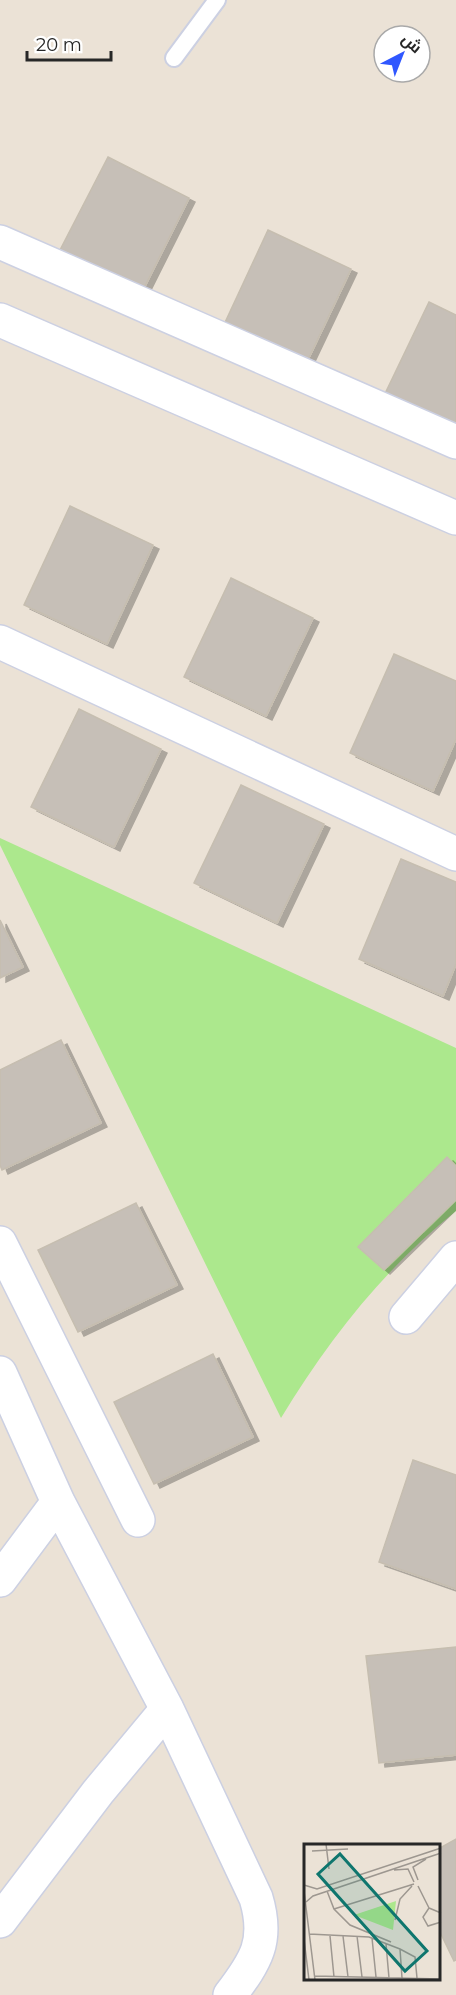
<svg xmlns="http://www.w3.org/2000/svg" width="456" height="1995" viewBox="0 0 456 1995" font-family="Montserrat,Cairo,sans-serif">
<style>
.green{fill:#ace88d}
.building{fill:#c6bfb7;stroke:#c6beb0;stroke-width:1.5;filter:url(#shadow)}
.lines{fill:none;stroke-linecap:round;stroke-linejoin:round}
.lane-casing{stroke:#ccd0e2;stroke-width:20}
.street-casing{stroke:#ccd0e2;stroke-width:36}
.secondary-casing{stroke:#ccd0e2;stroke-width:36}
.lane{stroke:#fff;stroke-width:16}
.street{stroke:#fff;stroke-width:33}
.secondary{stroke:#fff;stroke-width:33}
.inset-road{fill:none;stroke:#9d9790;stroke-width:1.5}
.view{fill:#0f766e;fill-opacity:0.15;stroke:#0f766e;stroke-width:3}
.inset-edge{fill:none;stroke:#272727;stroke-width:3}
</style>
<defs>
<filter id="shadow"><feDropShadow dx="6" dy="4" stdDeviation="0" flood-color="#0004"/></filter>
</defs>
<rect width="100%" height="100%" fill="#ebe2d6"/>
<path class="green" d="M 0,838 L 456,1048 L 456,1211 C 384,1269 329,1339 281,1418 L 0,845 Z"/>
<path class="building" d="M 108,157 L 189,198 L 140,296 L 58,254 Z
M 268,230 L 351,269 L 304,368 L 222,329 Z
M 429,302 L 456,315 L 456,436 L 382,400 Z
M 70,506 L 153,545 L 107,644 L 24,605 Z
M 231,578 L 313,618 L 266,716 L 184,677 Z
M 394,654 L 456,681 L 456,739 L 433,791 L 350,753 Z
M 79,709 L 161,749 L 114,847 L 31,807 Z
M 241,785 L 324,824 L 277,923 L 194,883 Z
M 401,859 L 456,882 L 456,964 L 443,996 L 359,959 Z
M 0,920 L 23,967 L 0,978 Z
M 61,1040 L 101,1123 L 2,1170 L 0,1165 L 0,1070 Z
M 447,1157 L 456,1166 L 456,1200 L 384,1270 L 358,1247 Z
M 136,1203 L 177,1285 L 78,1332 L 38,1250 Z
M 213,1354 L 253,1437 L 154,1484 L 114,1402 Z
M 413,1460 L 456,1475 L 456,1589 L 379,1562 Z
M 456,1647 L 456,1755 L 379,1763 L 366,1656 Z
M 456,1839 L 456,1960 L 454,1961 L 440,1932 L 440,1848 Z"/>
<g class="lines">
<g class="lane-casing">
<path id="lane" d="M 174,58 L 217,0"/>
</g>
<g class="street-casing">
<path id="street" d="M 0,642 L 456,854
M 0,1243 L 138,1520
M 406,1317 L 456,1258
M 0,1373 L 58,1502 L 167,1709 L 256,1898 C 269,1941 256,1961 230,1995
M 0,1580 L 58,1502
M 0,1921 L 98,1792 L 167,1709"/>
</g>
<g class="secondary-casing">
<path id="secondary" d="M 0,242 L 456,442
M 0,320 L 456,518"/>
</g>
<use href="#lane" class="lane"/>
<use href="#street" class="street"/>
<use href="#secondary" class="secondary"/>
</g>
<g transform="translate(304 1844)">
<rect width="136" height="136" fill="#ebe2d6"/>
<path d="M 92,57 L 89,86 L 50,71 Z" fill="#ace88d"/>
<path class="inset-road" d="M 22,0 L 25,25M 8,7 L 44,5M 90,26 L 104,25 L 110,38M 114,36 L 109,23 L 122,15M 0,41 L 13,45 L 137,4M 114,42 L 125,64M 0,47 L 11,136M 23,47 L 30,65 L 46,81 L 87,98M 2,58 L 9,52 L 137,9M 30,65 L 110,40M 137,69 L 125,64 L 119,73 L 124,82 L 137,78M 91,76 L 96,55 L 108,42M 5,90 L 65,93 L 96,105 L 111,113 L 113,134M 26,92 L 30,133M 39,92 L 44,133M 53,92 L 58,133M 68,94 L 72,133M 0,95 L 5,136M 82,100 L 85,134M 96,105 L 98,134M 11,132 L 137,135"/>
<path class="view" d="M 36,10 L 123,107 L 101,127 L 14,30 Z"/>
<rect width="136" height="136" class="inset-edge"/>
</g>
<g transform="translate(402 54) rotate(42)"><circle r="28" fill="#ffffff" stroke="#a9a9a9" stroke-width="1.5"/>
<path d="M0-4.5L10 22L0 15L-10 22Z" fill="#3057ff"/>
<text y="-9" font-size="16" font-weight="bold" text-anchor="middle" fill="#272727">ش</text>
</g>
<path d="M27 51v9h84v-9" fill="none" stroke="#272727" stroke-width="3"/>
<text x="36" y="51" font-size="18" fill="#272727" stroke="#ffffff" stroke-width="4.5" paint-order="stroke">20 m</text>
</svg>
